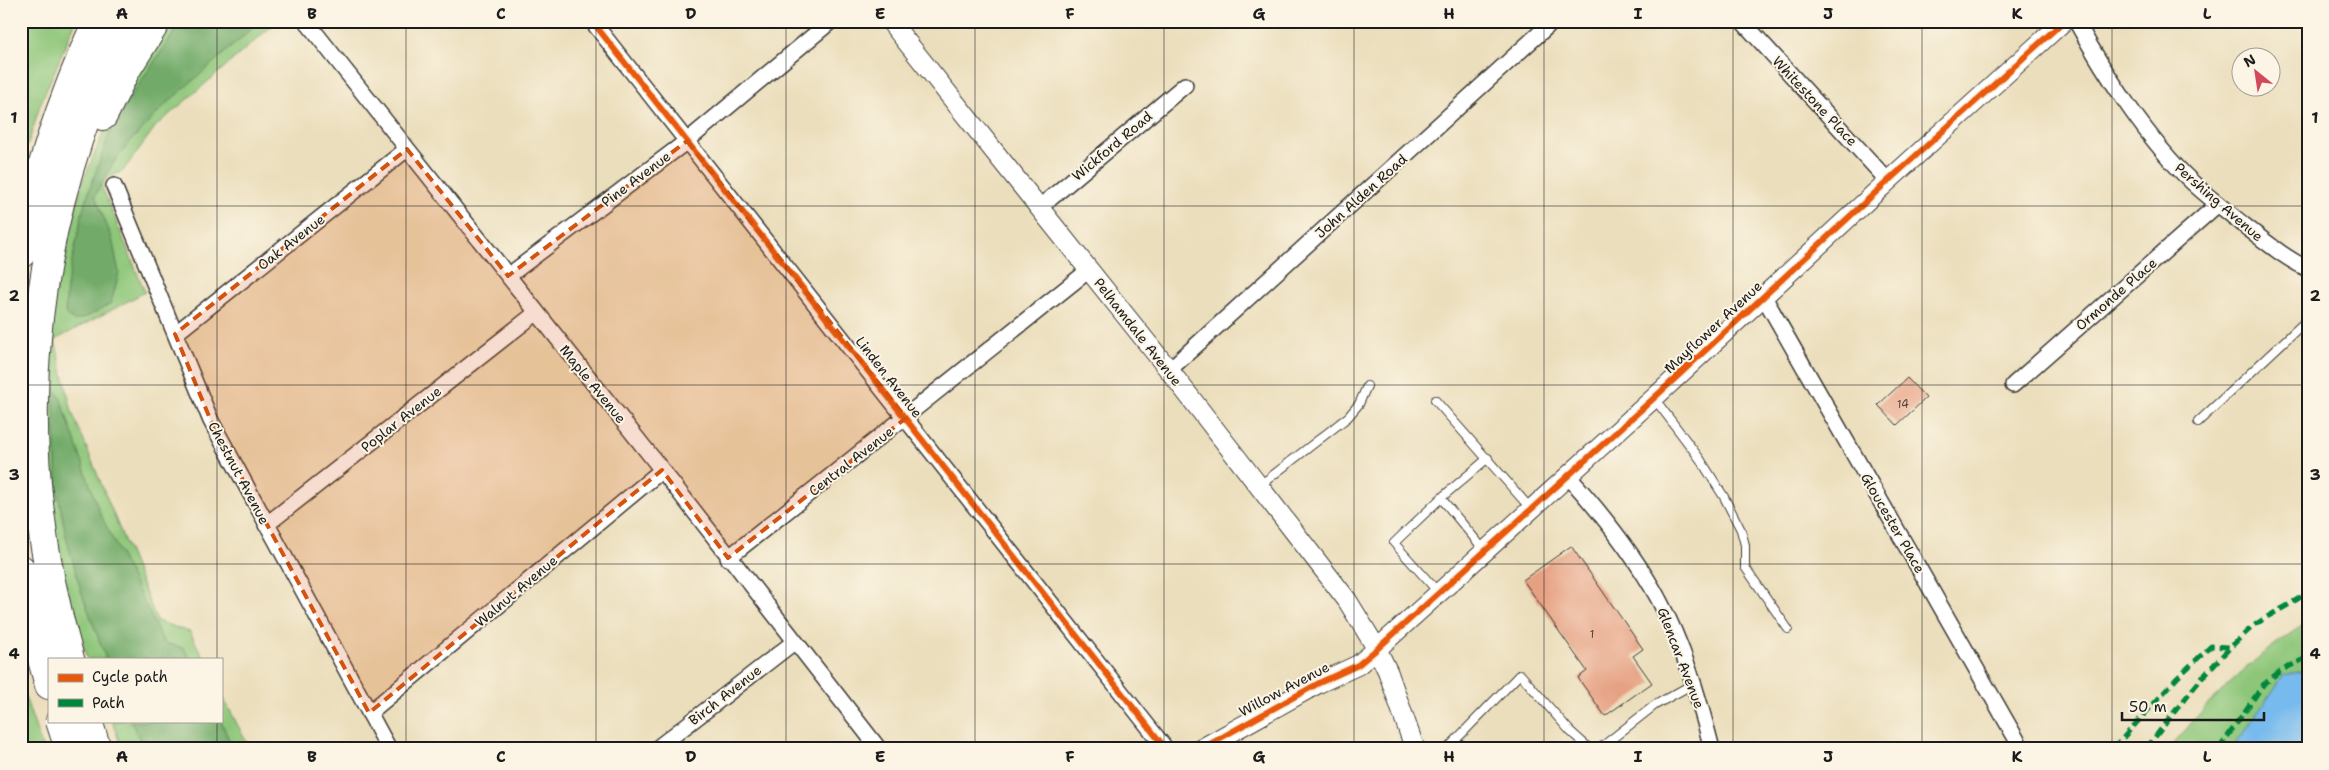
<svg xmlns="http://www.w3.org/2000/svg" width="2329" height="770" viewBox="0 0 2329 770" font-family="'Shantell Sans',sans-serif">
<style>
.green{fill:#8dc679;stroke:#54714a}
.forest{fill:#72ab69;stroke:#476442}
.water{fill:#77baed;stroke:#4a6b84}
.building{fill:#e6a183}
.lines{fill:none;stroke-linecap:round;stroke-linejoin:round}
.service-casing{stroke:#3b3934;stroke-width:10}
.minor-casing{stroke:#3b3934;stroke-width:18}
.tertiary-casing{stroke:#3b3934;stroke-width:21}
.motorway-casing{stroke:#3b3934;stroke-width:30}
.service{stroke:#fff;stroke-width:8}
.minor{stroke:#fff;stroke-width:15}
.tertiary{stroke:#fff;stroke-width:19}
.motorway{stroke:#fff;stroke-width:28}
.quiet{stroke:#00873e;stroke-width:5;stroke-dasharray:10 5;stroke-linecap:butt}
.cycleway-casing{stroke:#fcf5e5;stroke-width:9}
.cycleway{stroke:#e8590c;stroke-width:6}
.marked{fill:#d4530e;fill-opacity:0.2;stroke:#d4530e;stroke-width:4;stroke-dasharray:10 6;stroke-linejoin:round}
.grid{fill:none;stroke:#1c1c1c;stroke-width:1;stroke-opacity:0.55}
.labels{text-anchor:middle;dominant-baseline:central;stroke-width:4;stroke-linejoin:round;paint-order:stroke}
.number-label{font-size:11px;fill:#4e3d36}
.street-label{font-size:14px;fill:#1c1c1c;stroke:#fcf5e5}
.neatline{fill:none;stroke:#1c1c1c;stroke-width:2}
.grid-label{font-size:16px;text-anchor:middle;font-weight:bold;fill:#1c1c1c}
</style>
<rect width="100%" height="100%" fill="#fcf5e5"/>
<filter id="ink" filterUnits="userSpaceOnUse"><feTurbulence type="fractalNoise" baseFrequency=".02" numOctaves="2"/><feDisplacementMap in="SourceGraphic" scale="10" xChannelSelector="R" yChannelSelector="G"/><feConvolveMatrix kernelMatrix="1 2 1 2 8 2 1 2 1" color-interpolation-filters="sRGB"/></filter>
<filter id="wash" filterUnits="userSpaceOnUse"><feTurbulence type="fractalNoise" baseFrequency=".0096" numOctaves="4" result="noise"/><feDisplacementMap in="SourceGraphic" scale="20" xChannelSelector="R" yChannelSelector="G"/><feGaussianBlur stdDeviation="1.12" result="paint"/><feColorMatrix in="noise" values="0 0 0 0 0 0 0 0 0 0 0 0 0 0 0 0 0 1.4 0 .05"/><feComposite in="paint" operator="in"/></filter>
<g filter="url(#wash)">
<rect width="100%" height="100%" fill="#ebdebc"/>
<path class="green" d="M 21,21 L 76,21 L 40,105 L 28,145 L 25,146 C 18,135 21,41 21,21 Z
M 168,21 L 278,21 L 156,126 L 123,171 L 107,178 L 102,187 L 145,292 L 55,340 L 72,412 L 157,621 L 190,632 L 204,659 L 87,659 L 48,523 L 44,411 L 50,313 L 82,183 L 114,108 Z
M 2308,622 L 2308,749 L 2170,749 C 2209,699 2255,655 2308,622 Z
M 21,685 L 43,749 L 21,749 Z
M 221,693 L 250,749 L 122,749 L 112,721 L 221,721 Z"/>
<path class="forest" d="M 182,21 L 261,21 L 166,104 L 130,142 L 112,165 L 95,196 L 112,238 L 119,273 L 111,303 L 89,316 L 74,321 L 65,314 L 67,285 L 84,205 L 114,121 Z
M 53,386 L 60,397 L 99,511 L 164,643 L 184,648 L 190,659 L 106,659 L 82,594 L 67,541 L 57,490 Z
M 131,721 L 221,721 L 233,749 L 144,749 Z"/>
<path class="water" d="M 2308,670 L 2308,749 L 2232,749 L 2284,675 Z"/>
<g id="blocks">
<path class="building" d="M 1907,378 L 1926,398 L 1897,425 L 1878,405 Z
M 1571,546 L 1643,649 L 1633,656 L 1652,683 L 1605,716 L 1578,678 L 1587,671 L 1523,580 Z"/>
</g>
</g>
<g filter="url(#ink)">
<use href="#blocks" fill-opacity="0" stroke="#3b3934" stroke-width="1"/>
<g class="lines">
<g class="service-casing">
<path id="service" d="M 1654,398 L 1700,459 L 1724,497 L 1741,530 L 1745,545 L 1745,567 L 1788,629
M 1435,400 L 1531,509
M 2198,422 L 2308,319
M 1259,486 L 1348,417 L 1359,404 L 1367,386
M 1485,551 L 1441,498 L 1488,458
M 1438,592 L 1394,543 L 1441,498
M 1447,749 L 1520,674 L 1570,731 L 1590,749
M 1599,749 L 1655,705 L 1693,684"/>
</g>
<g class="minor-casing">
<path id="minor" d="M 306,21 L 662,470 L 879,749
M 592,21 L 1166,749
M 1742,21 L 1888,181
M 2076,21 C 2105,74 2149,142 2192,182 C 2209,198 2227,211 2245,226 C 2266,242 2285,258 2308,269
M 114,186 L 211,421 L 389,749
M 1039,208 L 1185,85
M 508,276 L 687,141 L 831,21
M 1764,297 L 2022,749
M 175,334 L 407,149
M 1169,370 L 1553,21
M 2013,385 L 2218,204
M 1568,476 C 1602,514 1634,554 1658,598 C 1683,644 1699,698 1712,749
M 266,525 L 536,313
M 728,558 L 1089,270
M 369,713 L 662,470
M 656,749 L 794,642"/>
</g>
<g class="tertiary-casing">
<path id="tertiary" d="M 890,21 L 1169,370 L 1347,600 L 1377,649 L 1388,672 L 1415,749
M 1201,749 L 1319,683 L 1358,665 L 1377,649 L 1654,398 L 1888,181 L 2064,21"/>
</g>
<g class="motorway-casing">
<path id="motorway" d="M 103,116 L 126,70 L 157,21
M 21,254 C 36,173 63,96 97,21
M 21,569 L 35,634 L 49,685
M 70,659 C 6,437 28,229 126,21
M 60,721 L 69,749
M 88,721 L 97,749"/>
</g>
<use href="#service" class="service"/>
<use href="#minor" class="minor"/>
<use href="#tertiary" class="tertiary"/>
<use href="#motorway" class="motorway"/>
<path class="quiet" d="M 2113,749 L 2177,678 L 2211,646 L 2231,647
M 2146,749 C 2178,707 2210,664 2250,629 C 2267,614 2290,607 2308,591
M 2219,749 L 2263,685 L 2280,671 L 2308,657"/>
<g class="cycleway-casing">
<path id="cycleway" d="M 592,21 L 1166,749
M 1201,749 L 1319,683 L 1358,665 L 1377,649 L 1654,398 L 1888,181 L 2064,21"/>
</g>
<use href="#cycleway" class="cycleway"/>
</g>
</g>
<path class="marked" d="M 687,141 L 906,418 L 728,558 L 662,470 L 369,713 L 211,421 L 175,334 L 407,149 L 508,276 Z"/>
<path class="grid" d="M 217,21 L 217,659M 406,21 L 406,749M 596,21 L 596,749M 786,21 L 786,749M 975,21 L 975,749M 1164,21 L 1164,749M 1354,21 L 1354,749M 1544,21 L 1544,749M 1733,21 L 1733,749M 1922,21 L 1922,749M 2112,21 L 2112,749M 21,206 L 2308,206M 21,385 L 2308,385M 21,564 L 2308,564M 217,721 L 217,749"/>
<g class="labels">
<g class="number-label">
<text x="1903" y="404">14</text>
<text x="1592" y="634">1</text>
</g>
<g class="street-label">
<text transform="translate(1815 101) rotate(47)">Whitestone Place</text>
<text transform="translate(1112 146) rotate(-40)">Wickford Road</text>
<text transform="translate(636 179) rotate(-37)">Pine Avenue</text>
<text transform="translate(1361 196) rotate(-42)">John Alden Road</text>
<text transform="translate(2219 202) rotate(41)">Pershing Avenue</text>
<text transform="translate(291 242) rotate(-38)">Oak Avenue</text>
<text transform="translate(2116 294) rotate(-41)">Ormonde Place</text>
<text transform="translate(1713 327) rotate(-43)">Mayflower Avenue</text>
<text transform="translate(1138 332) rotate(52)">Pelhamdale Avenue</text>
<text transform="translate(889 377) rotate(52)">Linden Avenue</text>
<text transform="translate(593 384) rotate(51)">Maple Avenue</text>
<text transform="translate(401 419) rotate(-38)">Poplar Avenue</text>
<text transform="translate(851 461) rotate(-38)">Central Avenue</text>
<text transform="translate(239 473) rotate(62)">Chestnut Avenue</text>
<text transform="translate(1893 523) rotate(60)">Gloucester Place</text>
<text transform="translate(516 591) rotate(-40)">Walnut Avenue</text>
<text transform="translate(1681 658) rotate(69)">Glencar Avenue</text>
<text transform="translate(1284 689) rotate(-28)">Willow Avenue</text>
<text transform="translate(725 695) rotate(-38)">Birch Avenue</text>
</g>
</g>
<rect width="2329" height="770" fill="none" stroke="#fcf5e5" stroke-width="55"/>
<rect x="48" y="658" width="175" height="65" fill="#fcf5e5" stroke="#a29e95"/>
<rect x="58" y="674" width="25" height="8" fill="#e8590c" stroke="#a29e95"/>
<text x="92" y="682" font-size="15" fill="#1c1c1c">Cycle path</text>
<rect x="58" y="699" width="25" height="8" fill="#00873e" stroke="#a29e95"/>
<text x="92" y="708" font-size="15" fill="#1c1c1c">Path</text>
<g transform="translate(2256 72) rotate(330)"><circle r="24" fill="#fcf5e5" stroke="#a29e95"/>
<path d="M0-4L9 19L0 12L-9 19Z" fill="#d1495b"/>
<text y="-8" font-size="14" font-weight="bold" text-anchor="middle" fill="#1c1c1c">N</text>
</g>
<path d="M2122 712v8h142v-8" fill="none" stroke="#1c1c1c" stroke-width="2.5"/>
<text x="2129" y="712" font-size="15" fill="#1c1c1c" stroke="#fcf5e5" stroke-width="4" paint-order="stroke">50 m</text>
<rect x="28" y="28" width="2274" height="714" class="neatline"/>
<g class="grid-label">
<text x="122" y="19">A</text>
<text x="312" y="19">B</text>
<text x="501" y="19">C</text>
<text x="691" y="19">D</text>
<text x="880" y="19">E</text>
<text x="1070" y="19">F</text>
<text x="1259" y="19">G</text>
<text x="1449" y="19">H</text>
<text x="1638" y="19">I</text>
<text x="1828" y="19">J</text>
<text x="2017" y="19">K</text>
<text x="2207" y="19">L</text>
<text x="14" y="123">1</text>
<text x="2315" y="123">1</text>
<text x="14" y="301">2</text>
<text x="2315" y="301">2</text>
<text x="14" y="480">3</text>
<text x="2315" y="480">3</text>
<text x="14" y="659">4</text>
<text x="2315" y="659">4</text>
<text x="122" y="762">A</text>
<text x="312" y="762">B</text>
<text x="501" y="762">C</text>
<text x="691" y="762">D</text>
<text x="880" y="762">E</text>
<text x="1070" y="762">F</text>
<text x="1259" y="762">G</text>
<text x="1449" y="762">H</text>
<text x="1638" y="762">I</text>
<text x="1828" y="762">J</text>
<text x="2017" y="762">K</text>
<text x="2207" y="762">L</text>
</g>
</svg>
